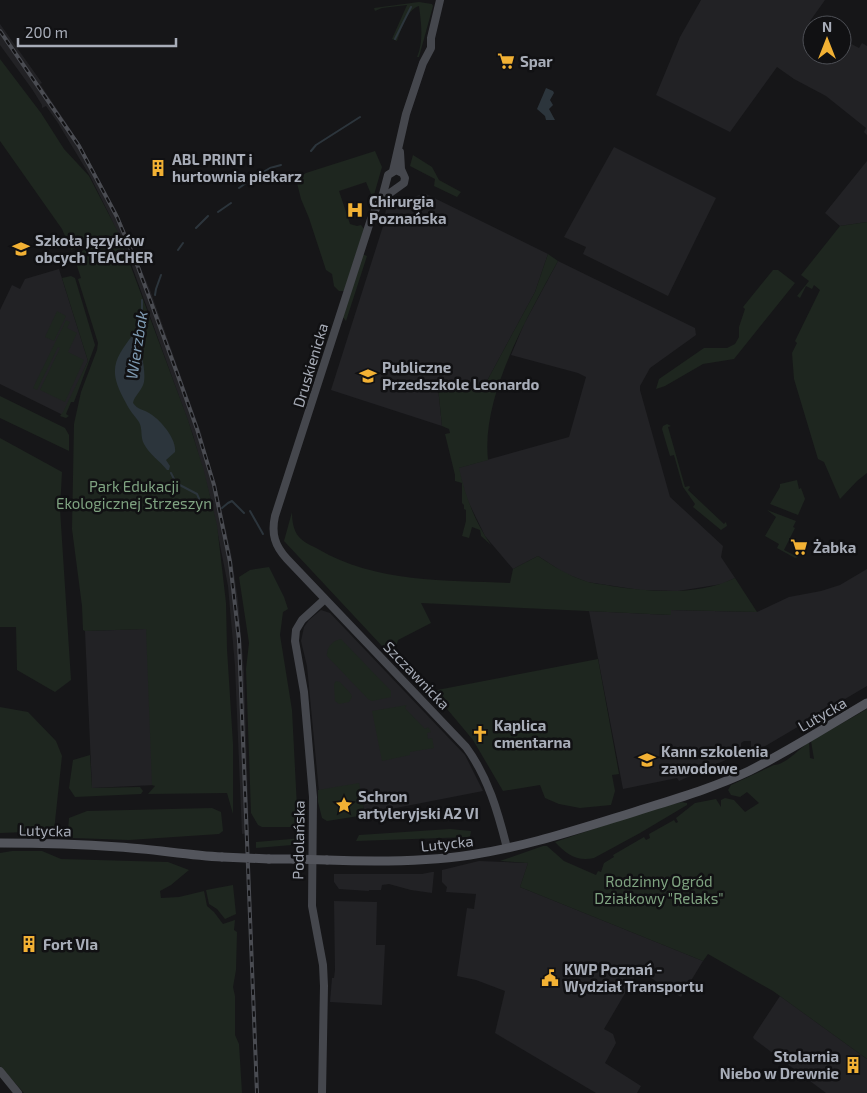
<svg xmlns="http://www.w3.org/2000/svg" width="867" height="1093" viewBox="0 0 867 1093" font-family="'Exo 2',sans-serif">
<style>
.built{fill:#222225}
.green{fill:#1e261f}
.water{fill:#2c353c}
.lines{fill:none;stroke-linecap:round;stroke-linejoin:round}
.stream{stroke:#2c353c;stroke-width:2}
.secondary{stroke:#45474d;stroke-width:8}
.primary{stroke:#53555c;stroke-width:9}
.rail-casing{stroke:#4a4c52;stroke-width:4}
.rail{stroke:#111113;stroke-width:2;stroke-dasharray:5.5;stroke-linecap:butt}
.primary-bridge{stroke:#53555c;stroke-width:9}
.labels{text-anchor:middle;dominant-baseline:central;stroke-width:5;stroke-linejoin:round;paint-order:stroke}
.poi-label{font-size:15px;font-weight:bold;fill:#a8adb8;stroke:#111113;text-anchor:start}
.street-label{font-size:15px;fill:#a8adb8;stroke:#111113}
.park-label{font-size:15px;fill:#7fa381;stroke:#111113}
.water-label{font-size:16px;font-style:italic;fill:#7f9bb3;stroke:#111113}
</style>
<rect width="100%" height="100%" fill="#161618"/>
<path class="built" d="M 701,0 L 825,0 L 810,21 L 817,25 L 812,25 L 812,55 L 842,55 L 842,39 L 859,48 L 862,43 L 867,46 L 867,135 L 864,132 L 866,128 L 826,96 L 794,79 L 777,67 L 730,132 L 656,95 L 680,37 Z
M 0,24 L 42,83 L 40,84 L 77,139 L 117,212 L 150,290 L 201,433 L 220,503 L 231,553 L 238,600 L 244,672 L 249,833 L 242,834 L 235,666 L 228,586 L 212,504 L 193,435 L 129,258 L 109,214 L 90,176 L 58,123 L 46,106 L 42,108 L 42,105 L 32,89 L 0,45 Z
M 614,147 L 716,198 L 668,296 L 583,254 L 586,247 L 564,237 Z
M 867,161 L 867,222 L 840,226 L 825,213 Z
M 424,193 L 548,254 L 535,292 L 487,381 L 470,390 L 440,382 L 438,387 L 442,426 L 331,390 L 384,223 L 386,209 Z
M 558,261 L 695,328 L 696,335 L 650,368 L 640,386 L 640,390 L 670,497 L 723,546 L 721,557 L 735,578 L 722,584 L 678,591 L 640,590 L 587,582 L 564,573 L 538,556 L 513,569 L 485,536 L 466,497 L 458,468 L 569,437 L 586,377 L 578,373 L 511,355 L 524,324 Z
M 59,269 L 88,361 L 63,415 L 0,384 L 0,310 L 12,285 L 20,289 L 25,279 Z
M 867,569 L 867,686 L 757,751 L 751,751 L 751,741 L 744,741 L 741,743 L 741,753 L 679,781 L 677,778 L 623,789 L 589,611 L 670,615 L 671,610 L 757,612 L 789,597 L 821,591 L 840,585 Z
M 321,610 L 330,613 L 465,755 L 483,791 L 365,814 L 358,785 L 319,792 L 307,666 L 301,641 L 304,627 L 309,620 Z
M 202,627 L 218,782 L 92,788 L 85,631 Z
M 479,861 L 528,863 L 520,887 L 703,961 L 681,997 L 640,971 L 637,973 L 604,1029 L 613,1034 L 616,1043 L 605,1063 L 641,1086 L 637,1093 L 596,1093 L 495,1033 L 505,991 L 476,980 L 457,976 L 467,908 L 474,909 L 476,894 L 446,892 L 447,887 L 442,882 L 442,870 Z
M 432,872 L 434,872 L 432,893 L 411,890 L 389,884 L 382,885 L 381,890 L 369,890 L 369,891 L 339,889 L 334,882 L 334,874 L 422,874 Z
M 334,901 L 377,902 L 376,945 L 385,945 L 382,1005 L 330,1002 L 332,978 L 334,978 L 335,970 Z
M 780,996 L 867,1059 L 867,1093 L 826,1093 L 754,1039 L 753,1037 Z"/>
<path class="green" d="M 419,2 L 432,4 L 433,6 L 419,57 L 417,57 C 424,41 421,22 419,6 C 407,9 401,30 397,41 L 392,39 L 407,5 L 382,8 L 375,11 L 374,8 Z
M 0,59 L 41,113 L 64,149 L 89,176 L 118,232 L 188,420 L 204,471 L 217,525 L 226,603 L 227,649 L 233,744 L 233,814 L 227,793 L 148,794 L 155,786 L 152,785 L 146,629 L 85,631 L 83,630 L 82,606 L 72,529 L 74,424 L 81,392 L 97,350 L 98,343 L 78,279 L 81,278 L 74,257 L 92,244 L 85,244 L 82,248 L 78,247 L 71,250 L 62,229 L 0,141 Z
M 375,151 L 382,167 L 374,195 L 371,194 L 366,182 L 339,191 L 350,224 L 357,226 L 361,225 L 364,229 L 344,291 L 339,291 L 334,286 L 332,274 L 326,270 L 309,218 L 301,199 L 296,179 L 306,173 Z
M 413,155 L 432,167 L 439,180 L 461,192 L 457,197 L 434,186 L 435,179 L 410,166 Z
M 867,222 L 867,473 L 857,481 L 840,499 L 824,462 L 818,459 L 794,379 L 792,353 L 797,343 L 795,341 L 820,290 L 814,285 L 812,289 L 806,286 L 800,298 L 797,296 L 809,281 L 801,275 L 840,226 Z
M 362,254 L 367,256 L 346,321 L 342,316 Z
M 548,254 L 558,261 C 528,316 481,395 488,460 L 459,468 C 465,496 475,522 491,545 L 481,536 L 480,530 L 472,527 L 469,538 L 462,536 L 466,521 L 466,510 L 464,509 L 464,505 L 462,503 L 462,483 L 455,481 L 455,475 L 445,434 L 450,433 L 449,429 L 442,426 L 438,387 L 440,382 L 470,390 L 487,381 L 535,292 Z
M 773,270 L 778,270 L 795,283 L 734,359 L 703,364 L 665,386 L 656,389 L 659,379 L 704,348 L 727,348 L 735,344 L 739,337 L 739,327 L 745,309 L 743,307 Z
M 71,276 L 75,278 L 95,345 L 74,402 L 71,402 L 66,414 L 69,416 L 66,418 L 60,416 L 63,412 L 88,361 L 62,278 Z
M 57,311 L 66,316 L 54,341 L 45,337 Z
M 66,320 L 70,322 L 67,328 L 77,333 L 68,352 L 84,360 L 65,402 L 40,390 L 60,348 L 58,347 L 37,390 L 33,388 Z
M 0,396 L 65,428 L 69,435 L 69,451 L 0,418 Z
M 667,424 L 671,426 L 668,427 L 685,487 L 689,486 L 690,487 L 688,490 L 724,524 L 726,522 L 727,526 L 721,530 L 693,507 L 695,504 L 683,487 L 674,455 L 670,456 L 662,429 L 663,426 Z
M 0,438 L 62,472 L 60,509 L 71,680 L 55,692 L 17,670 L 16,627 L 0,627 Z
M 797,480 L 799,489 L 801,488 L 805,499 L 798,515 L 770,504 L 780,487 L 780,484 Z
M 767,510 L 796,521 L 793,527 L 795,528 L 784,550 L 798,557 L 795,558 L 777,548 L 779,544 L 765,536 L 776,517 Z
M 292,512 C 292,520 293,530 299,537 C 303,542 312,546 318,549 C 375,583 446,580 510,583 L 513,569 L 538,556 C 553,566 567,575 585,581 C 593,584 603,584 611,586 C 651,592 698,596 735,578 L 757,612 L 671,610 L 671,615 L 421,603 L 431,623 L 398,640 L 394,654 L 384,645 L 382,646 L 284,541 Z
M 269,567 L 284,597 L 288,609 L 283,612 L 280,635 L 292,710 L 298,827 L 262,827 L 258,825 L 251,813 L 246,669 L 249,643 L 239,577 L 250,570 Z
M 341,639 L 391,691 L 391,697 L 372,701 L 368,699 L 327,656 C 326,648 333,640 341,639 Z
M 598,659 L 619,774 L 612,775 L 615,791 L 611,805 L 580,808 L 559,804 L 545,798 L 540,785 L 503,791 L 473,740 L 432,691 Z
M 336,681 L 340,682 L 351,694 L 352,697 L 349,702 L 339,704 L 335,701 L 334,684 Z
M 407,705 L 405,708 L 425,729 L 428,727 L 431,732 L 427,733 L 428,739 L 432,738 L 434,748 L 410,752 L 410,755 L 382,761 L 372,711 Z
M 0,707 L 28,712 L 56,741 L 62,756 L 54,831 L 0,833 Z
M 867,709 L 867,1059 L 773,991 L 708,954 L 703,961 L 520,887 L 528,863 L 500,861 L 543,846 L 547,846 L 564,861 L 596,875 L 598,871 L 601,872 L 604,863 L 614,857 L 613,855 L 644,837 L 646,840 L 650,838 L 649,834 L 674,820 L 676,823 L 678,822 L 676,818 L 695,803 L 716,799 L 721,807 L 721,800 L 725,798 L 734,800 L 745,812 L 759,803 L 747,792 L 740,797 L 731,795 L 728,790 L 731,785 L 774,765 C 785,765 799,749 809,742 L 810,758 L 814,759 L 811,741 Z
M 90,755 L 92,788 L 140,787 L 143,791 L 141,794 L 75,797 L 69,788 L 73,760 Z
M 359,783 L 365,815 L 327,821 L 322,818 L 318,802 L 318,790 Z
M 681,802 L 687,803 L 687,805 L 640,833 L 594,858 C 577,862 566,854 555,842 L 650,810 Z
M 212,808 L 221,812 L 223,831 L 219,834 L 129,840 L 73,838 L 68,831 L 69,818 L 87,811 Z
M 450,829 L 471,831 L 470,837 L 356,841 L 359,835 Z
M 303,838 L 304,844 L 256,848 L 256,842 Z
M 12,851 L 42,851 L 61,859 L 168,862 L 189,870 L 171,885 L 160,891 L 161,898 L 179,897 L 204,891 L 207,906 L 214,912 L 223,924 L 235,920 L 234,930 L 237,932 L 236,970 L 233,987 L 235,996 L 235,1035 L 239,1044 L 242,1093 L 24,1093 L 0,1066 L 0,853 Z
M 233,885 L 236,914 L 225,919 L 217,909 L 209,904 L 206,890 Z"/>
<path class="water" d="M 546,88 L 553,91 L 554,93 L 550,100 L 553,105 L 549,109 L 555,120 L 546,120 L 545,116 L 537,109 Z
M 135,332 L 137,332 L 139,337 C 140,352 146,367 144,382 C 142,391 134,396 133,403 C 138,410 143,409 149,413 C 160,419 177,439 175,452 L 166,460 L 170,466 L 169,470 L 167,470 C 160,461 149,454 144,444 C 140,437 143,429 139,422 C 135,416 129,410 126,403 C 107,370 114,359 135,332 Z"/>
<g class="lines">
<path class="stream" d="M 395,39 L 411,7
M 311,151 L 316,145 L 360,117
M 258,175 L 270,168 L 281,165
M 239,188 L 256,176
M 218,212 L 231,203
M 196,228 L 208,216
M 178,250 L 183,243
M 155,295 L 156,289 L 161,275
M 136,333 L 142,319 L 142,300
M 171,473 L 176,483 L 197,494 L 204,510 L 211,510
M 222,508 L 228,503 L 232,501 L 244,513
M 250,511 L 263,534"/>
<path class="secondary" d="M 393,171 L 406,114 L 423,63 L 431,48 L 431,38 L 440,0
M 402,173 L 396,170 L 388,175 L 383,194 L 371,219 L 275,516 C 271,534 275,546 287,559 L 466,747 C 488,777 498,812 507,848
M 383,198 L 404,183 L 405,178 L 401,169 L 400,152
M 0,1071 L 18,1093
M 322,1093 L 324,986 L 323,965 L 312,906 L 313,797 L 304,692 L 295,641 L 296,630 L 302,620 L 325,599"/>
<path class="primary" d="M 0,843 C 40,843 79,844 119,847 C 153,849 187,855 222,857
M 269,859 L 293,859
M 327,860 C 374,862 423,862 470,855 C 525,847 578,829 631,813 C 671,800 711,789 749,771 C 789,751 828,726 867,703"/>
<g class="rail-casing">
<path id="rail" d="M 0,31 L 79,146 L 117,217 L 138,267 L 177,373 L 197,429 L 214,485 L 230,562 L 239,640 L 257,1093"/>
</g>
<use href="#rail" class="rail"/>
<path class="primary-bridge" d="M 222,857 L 269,859
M 293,859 L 327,860"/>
</g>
<defs>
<g id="supermarket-bare" transform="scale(1.35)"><path d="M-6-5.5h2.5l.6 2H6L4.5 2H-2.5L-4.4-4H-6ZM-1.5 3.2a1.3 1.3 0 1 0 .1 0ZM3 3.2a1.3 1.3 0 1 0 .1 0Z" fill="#f2b134" stroke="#111113" stroke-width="2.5" paint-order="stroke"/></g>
<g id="building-bare" transform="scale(1.35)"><path d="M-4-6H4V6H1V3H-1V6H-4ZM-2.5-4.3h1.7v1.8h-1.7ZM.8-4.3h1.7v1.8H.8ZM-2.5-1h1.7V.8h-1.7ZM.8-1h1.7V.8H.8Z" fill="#f2b134" stroke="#111113" stroke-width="2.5" paint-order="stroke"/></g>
<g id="hospital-bare" transform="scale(1.35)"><path d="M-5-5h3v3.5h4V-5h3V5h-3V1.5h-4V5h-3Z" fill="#f2b134" stroke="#111113" stroke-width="2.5" paint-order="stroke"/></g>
<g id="university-bare" transform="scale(1.35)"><path d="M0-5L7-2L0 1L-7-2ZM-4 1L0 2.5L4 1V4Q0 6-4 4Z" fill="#f2b134" stroke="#111113" stroke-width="2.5" paint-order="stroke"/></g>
<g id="school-bare" transform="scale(1.35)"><path d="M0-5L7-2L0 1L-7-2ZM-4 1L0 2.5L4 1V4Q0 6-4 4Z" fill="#f2b134" stroke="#111113" stroke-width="2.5" paint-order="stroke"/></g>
<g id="church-bare" transform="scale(1.35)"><path d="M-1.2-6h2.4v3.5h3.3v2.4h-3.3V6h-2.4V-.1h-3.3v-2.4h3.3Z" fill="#f2b134" stroke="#111113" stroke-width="2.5" paint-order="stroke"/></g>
<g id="sight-bare" transform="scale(1.35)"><path d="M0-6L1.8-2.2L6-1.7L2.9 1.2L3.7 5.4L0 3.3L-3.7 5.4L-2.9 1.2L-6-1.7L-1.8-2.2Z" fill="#f2b134" stroke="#111113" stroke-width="2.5" paint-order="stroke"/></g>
<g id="civic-bare" transform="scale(1.35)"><path d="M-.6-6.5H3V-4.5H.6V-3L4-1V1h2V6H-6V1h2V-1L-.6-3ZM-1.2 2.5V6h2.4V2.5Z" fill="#f2b134" stroke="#111113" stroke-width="2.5" paint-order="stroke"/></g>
</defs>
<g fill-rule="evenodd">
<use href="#supermarket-bare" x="506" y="61"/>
<use href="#building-bare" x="158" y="168"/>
<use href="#hospital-bare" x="355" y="210"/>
<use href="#university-bare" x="21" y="249"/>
<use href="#school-bare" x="368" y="376"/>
<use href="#supermarket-bare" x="799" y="547"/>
<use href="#church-bare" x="480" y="734"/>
<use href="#school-bare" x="647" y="760"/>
<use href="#sight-bare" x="344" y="805"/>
<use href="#building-bare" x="29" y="944"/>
<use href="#civic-bare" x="550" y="978"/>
<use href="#building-bare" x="853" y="1065"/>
</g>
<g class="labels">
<g class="poi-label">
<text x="520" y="61">Spar</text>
<text x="172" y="159">ABL PRINT i<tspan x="172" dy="17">hurtownia piekarz</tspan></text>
<text x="369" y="201">Chirurgia<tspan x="369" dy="17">Poznańska</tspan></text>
<text x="35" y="240">Szkoła języków<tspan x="35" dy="17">obcych TEACHER</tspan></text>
<text x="382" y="367">Publiczne<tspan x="382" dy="17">Przedszkole Leonardo</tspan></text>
<text x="813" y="547">Żabka</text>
<text x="494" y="725">Kaplica<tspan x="494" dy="17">cmentarna</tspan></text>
<text x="661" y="751">Kann szkolenia<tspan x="661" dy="17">zawodowe</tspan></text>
<text x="358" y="796">Schron<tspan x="358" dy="17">artyleryjski A2 VI</tspan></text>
<text x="43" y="944">Fort VIa</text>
<text x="564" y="969">KWP Poznań -<tspan x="564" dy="17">Wydział Transportu</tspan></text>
<text x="839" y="1056" text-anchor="end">Stolarnia<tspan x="839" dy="17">Niebo w Drewnie</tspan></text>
</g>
<g class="street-label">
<text transform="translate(310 365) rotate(-73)">Druskienicka</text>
<text transform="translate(417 675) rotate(46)">Szczawnicka</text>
<text transform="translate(822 714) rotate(-30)">Lutycka</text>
<text transform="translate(45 830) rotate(1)">Lutycka</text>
<text transform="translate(298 840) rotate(-89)">Podolańska</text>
<text transform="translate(447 843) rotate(-6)">Lutycka</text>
</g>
<g class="park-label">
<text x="134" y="486">Park Edukacji<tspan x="134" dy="17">Ekologicznej Strzeszyn</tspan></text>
<text x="659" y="881">Rodzinny Ogród<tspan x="659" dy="17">Działkowy "Relaks"</tspan></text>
</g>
<g class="water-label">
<text transform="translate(136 345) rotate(-81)">Wierzbak</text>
</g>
</g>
<g transform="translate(827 40)"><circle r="24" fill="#111113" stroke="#4d4f55"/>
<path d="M0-4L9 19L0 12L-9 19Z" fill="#f2b134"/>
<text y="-8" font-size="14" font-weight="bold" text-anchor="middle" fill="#a8adb8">N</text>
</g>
<path d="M18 38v8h158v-8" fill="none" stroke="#a8adb8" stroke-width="2.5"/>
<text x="25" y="38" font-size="15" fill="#a8adb8" stroke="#111113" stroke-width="4" paint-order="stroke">200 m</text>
</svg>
